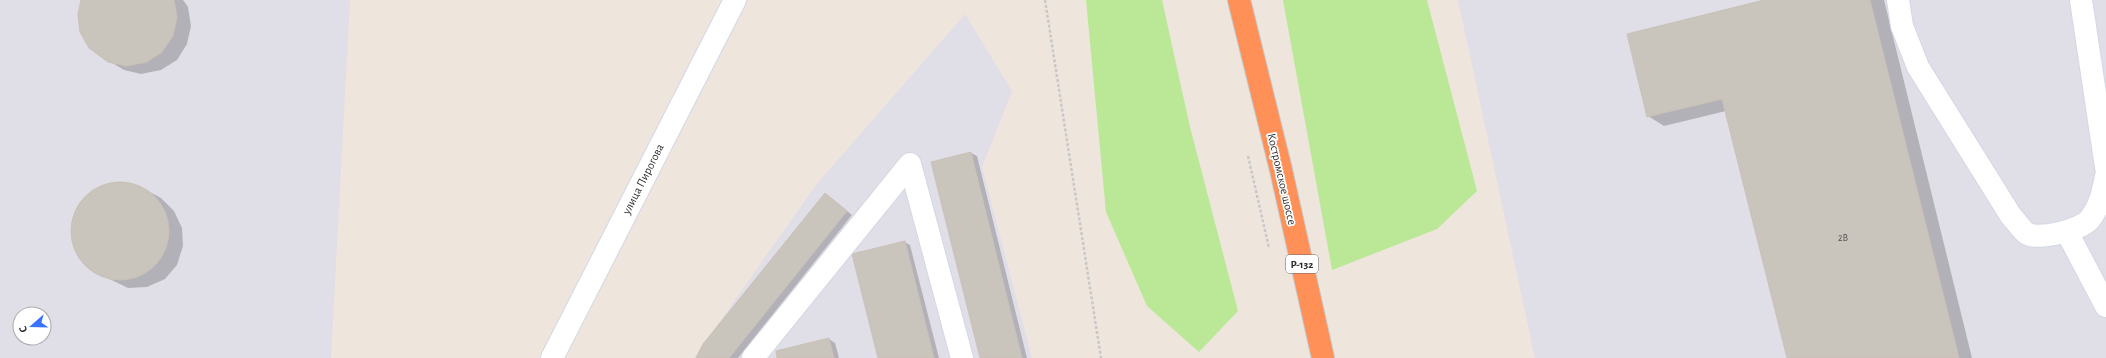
<svg xmlns="http://www.w3.org/2000/svg" width="2106" height="358" viewBox="0 0 2106 358" font-family="'Alegreya Sans',sans-serif">
<style>
.industrial{fill:#e0dee7;fill-rule:evenodd}
.green{fill:#bae897}
.shadow{fill:#0003}
.building{fill:#c9c4bc;stroke:#cac1b7}
.lines{fill:none;stroke-linecap:round;stroke-linejoin:round}
.minor-casing{stroke:#d2d8e5;stroke-width:24}
.highway-casing{stroke:#c8c8c8;stroke-width:24}
.path{stroke:#c8c8c8;stroke-width:2.5;stroke-dasharray:3 2;stroke-linecap:butt}
.minor{stroke:#fff;stroke-width:22}
.highway{stroke:#ff9058;stroke-width:22}
.labels{text-anchor:middle;dominant-baseline:central;stroke-width:3.5;stroke-linejoin:round;paint-order:stroke}
.number-label{font-size:10px;fill:#535250}
.shield{fill:#fff;stroke:#6b6b6b;stroke-width:1}
.shield-label{font-size:11px;font-weight:bold;fill:#2c2c2c}
.street-label{font-size:12px;fill:#2c2c2c;stroke:#fff}
</style>
<rect width="100%" height="100%" fill="#eee5dd"/>
<path class="industrial" d="M 0,0 L 350,0 L 331,358 L 0,358 ZM 20,314 L 44,314 L 44,338 L 20,338 Z
M 1458,0 L 2106,0 L 2106,358 L 1535,358 Z
M 965,14 L 1012,91 L 982,167 L 1032,358 L 694,358 L 816,185 Z"/>
<path class="green" d="M 1086,0 L 1162,0 L 1190,127 L 1238,311 L 1199,352 L 1147,306 L 1106,212 Z
M 1283,0 L 1427,0 L 1477,191 L 1437,229 L 1332,270 Z"/>
<path class="shadow" d="M 82,0 L 183,0 L 188,7 L 191,26 L 187,44 L 177,60 L 161,70 L 141,74 L 124,70 L 109,61 Z
M 1769,0 L 1884,0 L 1972,358 L 1788,358 L 1726,111 L 1664,126 L 1648,116 Z
M 971,153 L 977,156 L 1027,358 L 981,358 Z
M 128,183 L 146,190 L 161,198 L 174,211 L 182,228 L 183,246 L 177,265 L 165,279 L 147,287 L 128,288 L 91,270 L 79,257 L 73,241 L 72,223 L 78,207 L 85,198 L 94,190 L 111,184 Z
M 831,198 L 852,215 L 738,358 L 697,358 Z
M 904,242 L 910,245 L 939,358 L 879,358 Z
M 829,339 L 835,343 L 839,358 L 778,358 Z"/>
<path class="building" d="M 81,0 L 174,0 L 177,17 L 173,36 L 162,52 L 147,62 L 126,66 L 108,62 L 89,48 L 80,32 L 78,14 Z
M 1764,0 L 1870,0 L 1959,358 L 1787,358 L 1722,99 L 1647,117 L 1627,34 Z
M 971,152 L 1022,358 L 980,358 L 931,162 Z
M71 231a49 49 0 1 1 98 0a49 49 0 1 1-98 0Z
M 825,193 L 847,211 L 729,358 L 696,358 L 703,344 Z
M 905,241 L 934,358 L 878,358 L 852,254 Z
M 829,338 L 834,358 L 777,358 L 776,351 Z"/>
<g class="lines">
<g class="minor-casing">
<path id="minor" d="M 1898,0 L 1902,26 L 1918,67 L 2011,216 C 2016,221 2020,228 2026,233 C 2037,241 2081,230 2090,219 C 2100,206 2103,192 2106,176
M 2081,0 L 2106,167
M 2067,232 L 2106,306
M 552,358 L 735,0
M 753,358 L 910,164 L 962,358"/>
</g>
<g class="highway-casing">
<path id="highway" d="M 1239,0 L 1281,170 L 1323,358"/>
</g>
<path class="path" d="M 1045,0 L 1101,358
M 1248,156 L 1269,248"/>
<use href="#minor" class="minor"/>
<use href="#highway" class="highway"/>
</g>
<g class="labels">
<g class="number-label">
<text x="1843" y="238">2В</text>
</g>
<rect class="shield" x="1286" y="255" width="32" height="18" rx="3"/>
<g class="shield-label">
<text x="1302" y="264">Р-132</text>
</g>
<g class="street-label">
<text transform="translate(643 179) rotate(-63)">улица Пирогова</text>
<text transform="translate(1282 179) rotate(77)">Костромское шоссе</text>
</g>
</g>
<g transform="translate(32 326) rotate(250)"><circle r="19" fill="#ffffff" stroke="#ababab"/>
<path d="M0-3L7 15L0 10L-7 15Z" fill="#3a71ff"/>
<text y="-6" font-size="11" font-weight="bold" text-anchor="middle" fill="#2c2c2c">С</text>
</g>
</svg>
